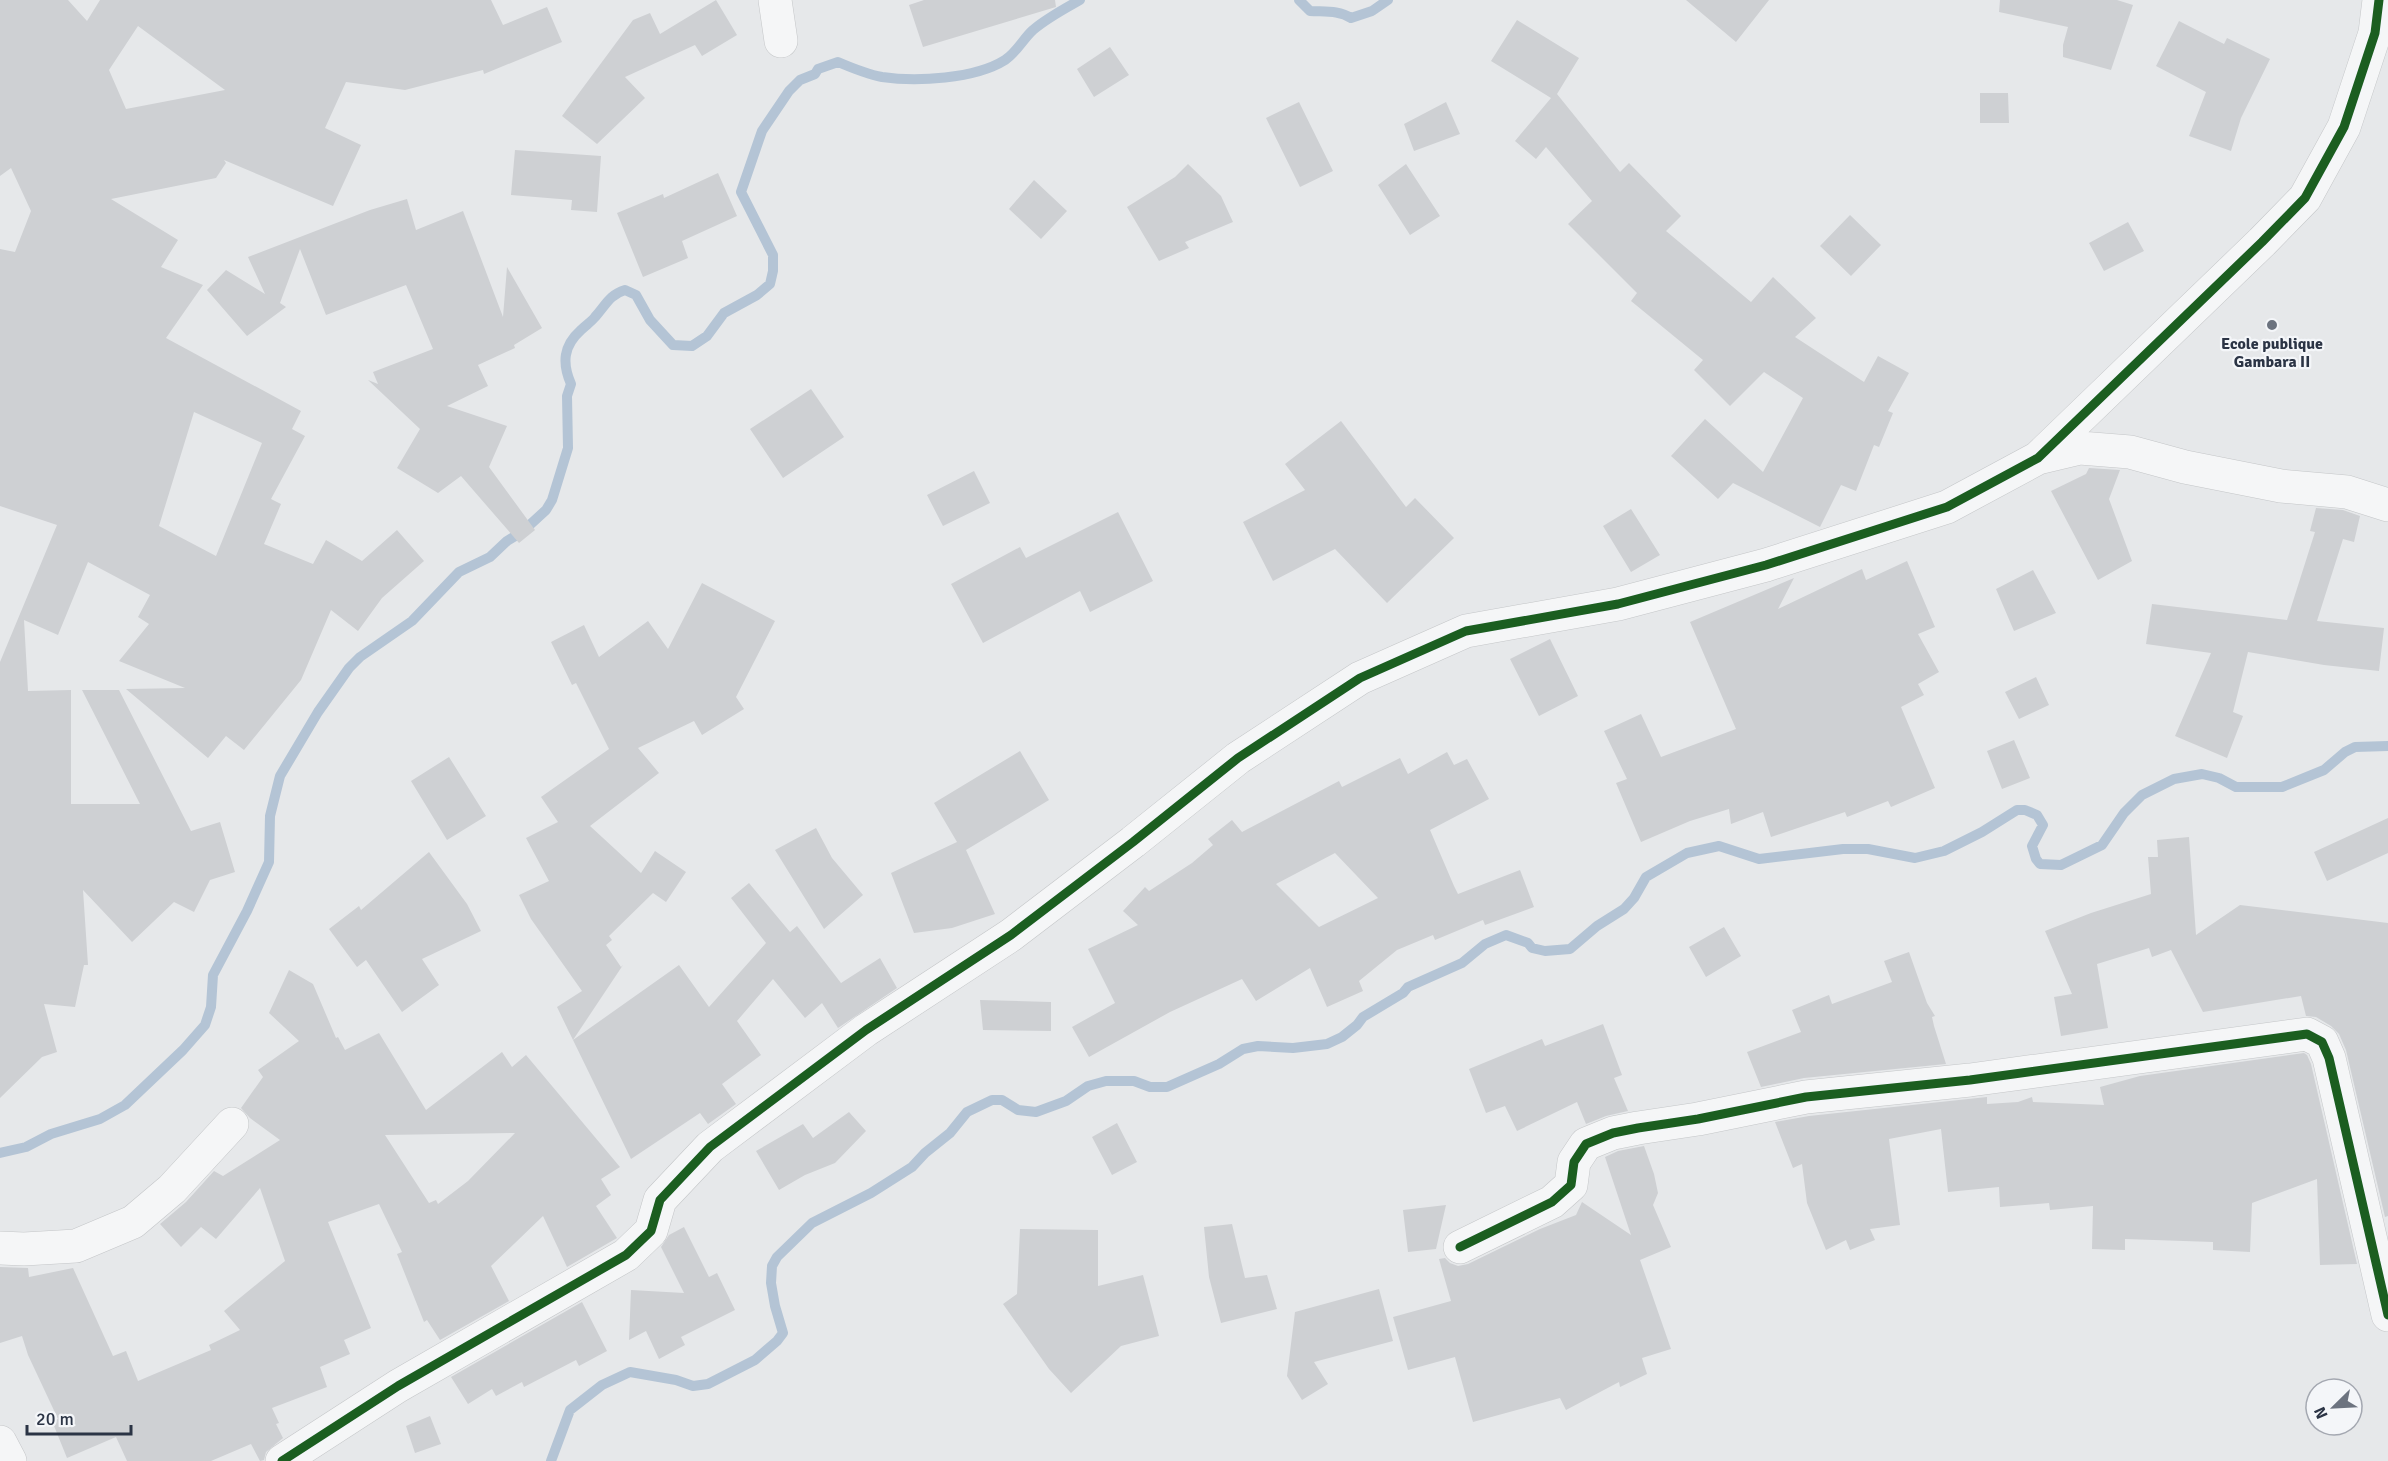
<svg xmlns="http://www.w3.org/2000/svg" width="2388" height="1461" viewBox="0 0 2388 1461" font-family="Signika,sans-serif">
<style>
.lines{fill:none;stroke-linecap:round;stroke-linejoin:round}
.stream{stroke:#b4c4d5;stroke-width:10}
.building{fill:#ced0d3;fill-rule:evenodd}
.street-casing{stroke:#c4c6c8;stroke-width:34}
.street{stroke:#f5f6f7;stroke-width:33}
.cycleway-casing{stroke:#f4f6f9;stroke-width:13}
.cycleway{stroke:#1b5e20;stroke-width:9}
.poi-dot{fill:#6c737f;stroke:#f4f6f9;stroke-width:2}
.labels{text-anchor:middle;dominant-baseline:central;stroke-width:4.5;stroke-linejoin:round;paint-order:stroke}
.poi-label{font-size:16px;font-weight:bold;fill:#2b3445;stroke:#f4f6f9}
</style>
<rect width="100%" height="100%" fill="#e6e8ea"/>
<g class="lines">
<path class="stream" d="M 1299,0 L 1310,11 C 1324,12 1339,10 1351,18 L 1372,11 L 1388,0
M 0,1153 L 26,1147 L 51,1134 L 100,1119 L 125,1105 L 183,1050 L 205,1025 L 211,1007 L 213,975 L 247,911 L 269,862 L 270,816 L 280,776 L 318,712 L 349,668 L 360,657 L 412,621 L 459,572 L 490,557 L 507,541 L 522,532 L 546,510 L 552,500 L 568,448 L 567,396 L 571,384 C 562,363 563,346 581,330 C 586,325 591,322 595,317 C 606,305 609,295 625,290 L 636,295 L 650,320 L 673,345 L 692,346 L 707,336 L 724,313 L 757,295 L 770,284 L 773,271 L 773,255 L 741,192 L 762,131 L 789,91 L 800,80 L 815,74 L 818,69 L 838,62 C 852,68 866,74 882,77 C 916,82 975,79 1005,60 C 1017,52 1023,39 1033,30 C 1047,18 1064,9 1080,0
M 551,1461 L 570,1410 L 602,1385 L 630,1372 L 676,1380 L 693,1386 L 708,1384 L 755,1360 L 777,1341 L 783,1333 L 775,1306 L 771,1283 L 772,1266 L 777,1257 L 812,1223 L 871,1193 L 912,1167 L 925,1153 L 950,1133 L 967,1112 L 992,1100 L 1002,1100 L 1018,1110 L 1036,1112 L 1066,1101 L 1088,1086 L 1106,1081 L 1134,1081 L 1150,1087 L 1167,1087 L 1219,1064 L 1243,1049 L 1258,1046 L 1293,1048 L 1327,1044 L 1342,1037 L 1357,1025 L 1363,1017 L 1403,993 L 1408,987 L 1462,963 L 1485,944 L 1506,935 L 1528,943 L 1532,948 L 1545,951 L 1570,949 L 1597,926 L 1624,909 L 1634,898 L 1646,877 L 1687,853 L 1719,846 L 1759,859 L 1843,849 L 1868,849 L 1915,858 L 1944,851 L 1982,832 L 2017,810 L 2025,810 L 2037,815 L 2043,825 L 2032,846 L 2036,859 L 2040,864 L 2061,865 L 2102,845 L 2124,813 L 2142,795 L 2174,779 L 2202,774 L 2219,778 L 2236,787 L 2282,787 L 2324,770 L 2345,752 L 2355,747 L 2388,746"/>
</g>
<path class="building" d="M 0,0 L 68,0 L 87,21 L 100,0 L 491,0 L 503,25 L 547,7 L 562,42 L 484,74 L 483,70 L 405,90 L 346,82 L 325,128 L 361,145 L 333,206 L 224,160 L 226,163 L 216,178 L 111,199 L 178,240 L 161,267 L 203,285 L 166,338 L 301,411 L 292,429 L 305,436 L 271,499 L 281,504 L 264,544 L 313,564 L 326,540 L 362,561 L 397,530 L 424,561 L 382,598 L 358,631 L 331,610 L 301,680 L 244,750 L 226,736 L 208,758 L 126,689 L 185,688 L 119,661 L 149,624 L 138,617 L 150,595 L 88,562 L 58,635 L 24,620 L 28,691 L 71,690 L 71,804 L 140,804 L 82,690 L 119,690 L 191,831 L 220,822 L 235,872 L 210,880 L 194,912 L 174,902 L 132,942 L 83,890 L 88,965 L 84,965 L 75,1007 L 44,1004 L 57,1052 L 42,1057 L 0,1098 L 0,662 L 57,525 L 0,506 L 0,249 L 15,252 L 31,211 L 11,168 L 0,176 ZM 138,26 L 225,90 L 126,109 L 109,70 ZM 194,412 L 262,443 L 216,556 L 159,526 Z
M 716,0 L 737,35 L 702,56 L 695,45 L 625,77 L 645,98 L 597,144 L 562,116 L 633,20 L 650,13 L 660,34 Z
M 924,0 L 1055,0 L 1056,7 L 923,47 L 909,5 Z
M 1686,0 L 1769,0 L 1736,42 Z
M 2000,0 L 2117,0 L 2133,5 L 2111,70 L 2063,57 L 2063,45 L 2068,27 L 1999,12 Z
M 1517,20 L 1579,58 L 1557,94 L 1620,172 L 1629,163 L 1681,216 L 1666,231 L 1751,302 L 1773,277 L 1816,318 L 1795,337 L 1864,382 L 1878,356 L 1909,373 L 1888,411 L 1893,413 L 1879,447 L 1874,445 L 1856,491 L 1841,485 L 1820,527 L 1733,483 L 1718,499 L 1671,456 L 1705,419 L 1763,472 L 1803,398 L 1764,372 L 1730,406 L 1694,370 L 1703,360 L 1631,301 L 1637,293 L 1568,224 L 1592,201 L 1546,147 L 1536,159 L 1515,141 L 1551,98 L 1491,61 Z
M 2179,21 L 2224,44 L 2227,38 L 2270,59 L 2241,118 L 2231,151 L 2189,136 L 2206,92 L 2156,66 Z
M 1110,47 L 1129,75 L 1094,97 L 1077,69 Z
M 1980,93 L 2008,93 L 2009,123 L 1980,123 Z
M 1299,102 L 1333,171 L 1300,187 L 1266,118 Z
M 1446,102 L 1460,134 L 1414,151 L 1404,124 Z
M 515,150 L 601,156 L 597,212 L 571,210 L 572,200 L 511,195 Z
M 1188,164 L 1221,196 L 1233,222 L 1185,242 L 1189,248 L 1159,261 L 1127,207 L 1175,177 Z
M 1406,164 L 1440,216 L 1410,235 L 1378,185 Z
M 718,173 L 737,216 L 682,241 L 688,258 L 643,277 L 617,213 L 663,194 L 664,198 Z
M 1034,180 L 1067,211 L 1041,239 L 1009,209 Z
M 407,199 L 416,230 L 463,211 L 503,317 L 507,267 L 542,328 L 514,345 L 515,348 L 478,365 L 488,386 L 447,406 L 507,426 L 489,467 L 535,530 L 519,543 L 461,476 L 438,493 L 397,468 L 420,429 L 368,380 L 378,384 L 373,372 L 433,349 L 406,285 L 326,315 L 300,249 L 280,303 L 286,307 L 247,336 L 207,290 L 226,270 L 265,294 L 248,257 L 370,210 Z
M 1850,215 L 1881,245 L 1851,276 L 1820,246 Z
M 2128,222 L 2144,251 L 2104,271 L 2089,243 Z
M 811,389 L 844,437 L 783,478 L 750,429 Z
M 1341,421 L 1406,507 L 1415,498 L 1454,538 L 1387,603 L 1335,549 L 1273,581 L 1243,522 L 1305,490 L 1285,464 Z
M 2089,468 L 2120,470 L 2109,499 L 2132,561 L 2098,580 L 2051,491 L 2086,474 Z
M 974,471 L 990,503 L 943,526 L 927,495 Z
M 2316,508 L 2343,510 L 2360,516 L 2354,542 L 2343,539 L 2317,621 L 2384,628 L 2379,671 L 2324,665 L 2248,652 L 2233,712 L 2243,716 L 2227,758 L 2175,736 L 2211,653 L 2146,644 L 2152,604 L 2287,620 L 2315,532 L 2310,531 Z
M 1631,509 L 1660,555 L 1631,572 L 1603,526 Z
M 1118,512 L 1153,581 L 1090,612 L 1080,591 L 983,643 L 951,584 L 1020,547 L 1026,558 Z
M 1907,561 L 1935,627 L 1918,634 L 1939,672 L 1918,684 L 1924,695 L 1901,707 L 1935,788 L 1891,807 L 1888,801 L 1847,817 L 1845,812 L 1771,837 L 1763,812 L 1731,824 L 1729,809 L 1690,821 L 1641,842 L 1616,783 L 1627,779 L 1604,731 L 1641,714 L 1661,757 L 1736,729 L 1690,622 L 1794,578 L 1778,609 L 1862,569 L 1866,580 Z
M 2033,570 L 2056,613 L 2014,631 L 1996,589 Z
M 702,583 L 775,621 L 736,697 L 744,709 L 702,735 L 694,721 L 638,748 L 659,773 L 590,826 L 641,873 L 655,851 L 686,872 L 666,902 L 653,893 L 609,936 L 612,940 L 606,945 L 621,967 L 623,965 L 573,1040 L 557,1007 L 582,991 L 531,919 L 519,895 L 549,881 L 526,838 L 558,822 L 541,797 L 609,749 L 576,683 L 572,685 L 551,642 L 584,625 L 599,657 L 648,621 L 668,649 Z
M 1550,639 L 1578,696 L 1539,716 L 1510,659 Z
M 2036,677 L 2049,705 L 2019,719 L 2005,692 Z
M 2014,740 L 2030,778 L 2002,789 L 1987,751 Z
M 1020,751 L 1049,800 L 966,850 L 995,914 L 952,928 L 914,933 L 891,873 L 957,842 L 934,803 Z
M 1447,752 L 1454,765 L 1467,759 L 1489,799 L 1430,830 L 1454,886 L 1458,894 L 1520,870 L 1534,907 L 1485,925 L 1483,920 L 1435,940 L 1433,935 L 1397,950 L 1359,981 L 1363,991 L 1327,1007 L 1310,968 L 1256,1001 L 1242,979 L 1170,1012 L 1089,1057 L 1072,1027 L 1115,1003 L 1088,949 L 1138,925 L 1123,911 L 1145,887 L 1149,891 L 1192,863 L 1213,845 L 1208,839 L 1232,820 L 1242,832 L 1339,781 L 1342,787 L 1400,758 L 1408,774 ZM 1335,853 L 1378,898 L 1319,927 L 1276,884 Z
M 449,757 L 486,816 L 447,840 L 411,781 Z
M 2388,818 L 2388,853 L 2327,881 L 2314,852 Z
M 816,828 L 832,858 L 863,895 L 824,929 L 775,850 Z
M 2189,837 L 2196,935 L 2240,905 L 2388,923 L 2388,1216 L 2385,1217 L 2346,1050 L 2339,1034 L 2331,1026 L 2316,1017 L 2306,1016 L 2301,996 L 2203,1012 L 2171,950 L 2152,957 L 2149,948 L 2097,964 L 2108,1028 L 2061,1036 L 2054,997 L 2072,994 L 2045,931 L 2091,913 L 2151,894 L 2148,857 L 2158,857 L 2157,840 Z
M 429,852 L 467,904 L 481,931 L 422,959 L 439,985 L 402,1012 L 366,960 L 357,967 L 329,929 L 359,906 L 361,910 Z
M 749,883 L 790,932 L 797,926 L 841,983 L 880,958 L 897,988 L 838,1028 L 822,1003 L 805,1018 L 773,979 L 737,1021 L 761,1055 L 722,1084 L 736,1104 L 708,1124 L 700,1113 L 631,1159 L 573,1040 L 679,965 L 709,1007 L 766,943 L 731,898 Z
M 1724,927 L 1741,956 L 1706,977 L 1689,947 Z
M 1909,952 L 1927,1003 L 1935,1016 L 1932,1017 L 1934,1026 L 1946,1064 L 1804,1078 L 1761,1087 L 1747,1052 L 1801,1032 L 1792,1010 L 1829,995 L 1832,1004 L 1892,982 L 1884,961 Z
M 289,970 L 313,984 L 336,1038 L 338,1037 L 345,1050 L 379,1033 L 426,1110 L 502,1052 L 512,1067 L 526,1055 L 620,1167 L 601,1179 L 611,1195 L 596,1206 L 617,1238 L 567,1267 L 543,1216 L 491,1266 L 509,1301 L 440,1340 L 427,1320 L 424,1322 L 397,1254 L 402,1252 L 379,1204 L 328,1222 L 371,1328 L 344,1340 L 350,1354 L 320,1367 L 327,1387 L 272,1408 L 279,1423 L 276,1424 L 283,1438 L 266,1452 L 264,1460 L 260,1461 L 251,1444 L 211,1461 L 127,1461 L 116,1437 L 67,1458 L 52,1421 L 58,1419 L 28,1355 L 22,1336 L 0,1343 L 0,1267 L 28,1268 L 29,1277 L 73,1268 L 113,1356 L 126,1351 L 138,1381 L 211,1350 L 209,1345 L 240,1330 L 224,1311 L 285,1261 L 260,1188 L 216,1239 L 201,1227 L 181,1247 L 160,1224 L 186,1202 L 214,1171 L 223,1176 L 280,1140 L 250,1118 L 241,1108 L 263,1077 L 258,1070 L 299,1041 L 269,1013 ZM 515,1133 L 468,1181 L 438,1204 L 436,1200 L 429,1203 L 385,1135 Z
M 980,1000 L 1051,1002 L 1051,1031 L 983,1030 Z
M 1603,1024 L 1622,1075 L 1614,1078 L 1628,1111 L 1606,1116 L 1586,1124 L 1577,1102 L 1517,1131 L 1505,1106 L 1486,1113 L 1469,1069 L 1542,1039 L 1545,1046 Z
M 2304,1053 L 2307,1055 L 2311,1064 L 2357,1264 L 2320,1265 L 2317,1179 L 2252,1203 L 2250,1252 L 2213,1250 L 2213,1242 L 2125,1239 L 2125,1250 L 2092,1249 L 2093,1206 L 2050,1210 L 2049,1203 L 2000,1207 L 1999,1187 L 1948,1192 L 1941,1129 L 1889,1139 L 1900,1225 L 1870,1229 L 1875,1240 L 1850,1250 L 1846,1240 L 1826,1250 L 1807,1203 L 1802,1164 L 1793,1168 L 1775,1122 L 1809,1116 L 1987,1097 L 1987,1104 L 2018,1102 L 2032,1097 L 2033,1102 L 2104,1105 L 2100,1087 L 2140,1076 Z
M 849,1112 L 866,1131 L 835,1163 L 805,1175 L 779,1190 L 756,1151 L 803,1124 L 813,1138 Z
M 1117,1123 L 1137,1162 L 1112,1175 L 1092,1137 Z
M 1644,1146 L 1654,1174 L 1658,1193 L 1653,1205 L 1671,1247 L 1640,1260 L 1671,1349 L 1642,1358 L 1647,1374 L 1620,1387 L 1619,1382 L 1566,1410 L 1560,1398 L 1473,1422 L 1455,1357 L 1408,1370 L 1393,1317 L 1451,1301 L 1439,1259 L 1445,1258 L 1450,1263 L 1458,1266 L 1468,1264 L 1540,1229 L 1576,1215 L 1582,1202 L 1631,1235 L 1605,1157 L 1618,1151 Z
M 1446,1205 L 1436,1249 L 1408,1252 L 1403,1210 Z
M 1232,1224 L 1245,1278 L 1267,1275 L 1277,1309 L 1221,1323 L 1209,1277 L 1204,1227 Z
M 684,1227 L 709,1277 L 717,1273 L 735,1310 L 681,1337 L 685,1345 L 659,1359 L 646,1331 L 629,1340 L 631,1290 L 684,1293 L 661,1247 L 669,1235 Z
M 1020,1229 L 1098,1230 L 1098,1286 L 1143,1275 L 1159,1336 L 1121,1346 L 1071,1393 L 1049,1369 L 1003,1304 L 1017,1294 Z
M 1379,1289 L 1393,1341 L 1314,1362 L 1328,1384 L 1302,1400 L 1287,1376 L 1295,1312 Z
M 582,1302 L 607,1351 L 579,1366 L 576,1360 L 524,1387 L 522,1382 L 496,1396 L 492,1389 L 468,1404 L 451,1377 Z
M 430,1416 L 441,1444 L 415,1453 L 406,1426 Z"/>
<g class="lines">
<g class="street-casing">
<path id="street" d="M 775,0 L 781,41
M 2038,458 L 2080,448 L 2130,452 L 2185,467 L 2281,486 L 2347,492 L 2388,505
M 1460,1247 L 1552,1202 L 1571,1185 L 1574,1162 L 1586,1144 L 1613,1133 L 1638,1128 L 1698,1119 L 1806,1097 L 1970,1080 L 2307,1034 L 2322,1042 L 2329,1058 L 2388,1315
M 0,1248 L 24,1249 L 76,1246 L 133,1222 L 172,1189 L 232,1124
M 0,1442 L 10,1461
M 282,1461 L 398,1386 L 626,1255 L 651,1231 L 660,1200 L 710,1147 L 866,1030 L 1011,935 L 1133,842 L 1238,758 L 1360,678 L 1466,631 L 1618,604 L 1766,565 L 1947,507 L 2038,458 L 2262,242 L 2305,198 L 2344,127 L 2375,33 L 2379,0"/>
</g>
<use href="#street" class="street"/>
<g class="cycleway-casing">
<path id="cycleway" d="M 1460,1247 L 1552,1202 L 1571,1185 L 1574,1162 L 1586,1144 L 1613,1133 L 1638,1128 L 1698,1119 L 1806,1097 L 1970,1080 L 2307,1034 L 2322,1042 L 2329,1058 L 2388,1315
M 282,1461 L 398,1386 L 626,1255 L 651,1231 L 660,1200 L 710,1147 L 866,1030 L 1011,935 L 1133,842 L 1238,758 L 1360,678 L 1466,631 L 1618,604 L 1766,565 L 1947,507 L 2038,458 L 2262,242 L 2305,198 L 2344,127 L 2375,33 L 2379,0"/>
</g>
<use href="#cycleway" class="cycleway"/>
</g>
<circle class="poi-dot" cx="2272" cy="325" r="6"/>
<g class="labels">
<g class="poi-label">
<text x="2272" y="344">Ecole publique<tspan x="2272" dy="18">Gambara II</tspan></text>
</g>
</g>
<g transform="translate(2334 1407) rotate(246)"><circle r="28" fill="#f4f6f9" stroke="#a4a8b1" stroke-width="1.5"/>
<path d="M0-4.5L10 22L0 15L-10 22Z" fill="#6c737f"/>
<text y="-9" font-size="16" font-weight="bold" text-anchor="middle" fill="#2b3445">N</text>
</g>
<path d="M27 1425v9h104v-9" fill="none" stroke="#2b3445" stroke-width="3"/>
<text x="36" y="1425" font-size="18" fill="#2b3445" stroke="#f4f6f9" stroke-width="4.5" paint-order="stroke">20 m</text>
</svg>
